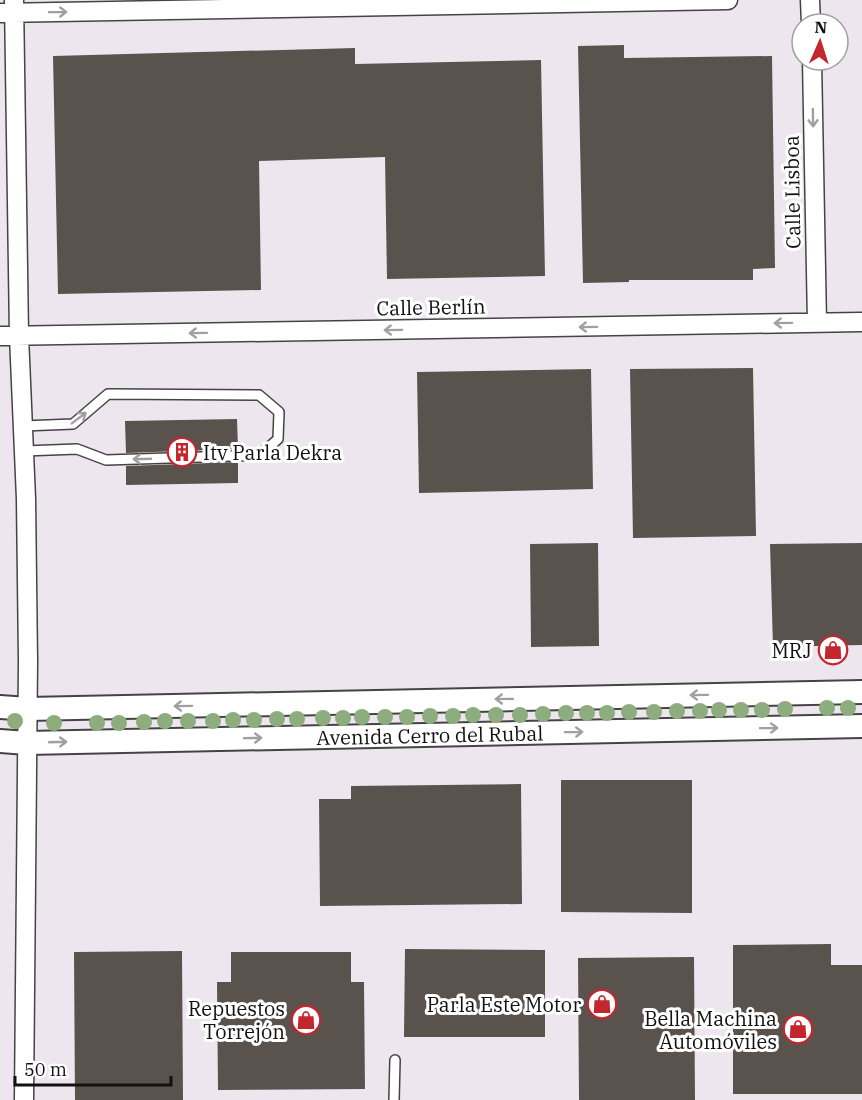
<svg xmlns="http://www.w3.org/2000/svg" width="862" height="1100" viewBox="0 0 862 1100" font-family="'IBM Plex Serif',serif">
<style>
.industrial{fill:#eee6ef;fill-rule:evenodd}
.building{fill:#5a524d}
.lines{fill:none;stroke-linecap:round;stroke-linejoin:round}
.service-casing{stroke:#444;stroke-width:12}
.minor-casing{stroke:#444;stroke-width:21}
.tertiary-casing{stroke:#444;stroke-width:26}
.service{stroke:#fff;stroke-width:9}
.minor{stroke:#fff;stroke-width:18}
.tertiary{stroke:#fff;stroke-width:22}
.tree{fill:#8dad7f}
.oneway{stroke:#a0a0a0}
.labels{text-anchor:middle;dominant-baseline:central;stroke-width:6;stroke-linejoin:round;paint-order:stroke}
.street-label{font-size:20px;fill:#111;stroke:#fff}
.poi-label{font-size:20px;fill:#111;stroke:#fff;text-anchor:end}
</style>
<rect width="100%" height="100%" fill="#fffdf5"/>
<path class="industrial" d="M 0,0 L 862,0 L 862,1100 L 0,1100 ZM 802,24 L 838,24 L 838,60 L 802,60 Z"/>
<path class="building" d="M 624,45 L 624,58 L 772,56 L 775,268 L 753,269 L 753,280 L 629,280 L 629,282 L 583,283 L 578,46 Z
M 355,48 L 355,64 L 541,60 L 545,276 L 387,279 L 385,157 L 259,161 L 261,290 L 58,294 L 53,56 Z
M 753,368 L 756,536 L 633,538 L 630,369 Z
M 591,369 L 593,489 L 419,493 L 417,372 Z
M 237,419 L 238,449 L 126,453 L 125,421 Z
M 238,462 L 238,483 L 126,485 L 126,466 Z
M 598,543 L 599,646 L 531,647 L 530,544 Z
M 862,543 L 862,645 L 773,647 L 770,544 Z
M 561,780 L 692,780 L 692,913 L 561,912 Z
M 521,784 L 522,904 L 320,906 L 319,799 L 351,799 L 351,786 Z
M 831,944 L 831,965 L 862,965 L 862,1094 L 733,1094 L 733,945 Z
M 405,949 L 545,950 L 545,1037 L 404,1037 Z
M 182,951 L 183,1100 L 75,1100 L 74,952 Z
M 231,952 L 351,952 L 351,982 L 364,982 L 365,1089 L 218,1090 L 217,982 L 231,982 Z
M 694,957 L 695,1100 L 579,1100 L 578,958 Z"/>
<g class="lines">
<g class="service-casing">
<path id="service" d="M 23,426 L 73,424 L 108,394 L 259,395 L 279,412 L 278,439 L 260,455 L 106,460 L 77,449 L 24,451
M 394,1100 L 395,1060"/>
</g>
<g class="minor-casing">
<path id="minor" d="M 14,0 L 19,336 L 26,499 L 28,661 L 24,1100
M 810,0 L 811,24
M 0,13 L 728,0
M 812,60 L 817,323
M 0,336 L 862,322"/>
</g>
<g class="tertiary-casing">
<g id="tertiary">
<path d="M 0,707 L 28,709 L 862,692"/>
<path id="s1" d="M 0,741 L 27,743 L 862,726"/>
</g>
</g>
<use href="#service" class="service"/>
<use href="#minor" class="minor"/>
<use href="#tertiary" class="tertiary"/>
</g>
<g class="tree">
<circle cx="827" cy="708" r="8"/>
<circle cx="848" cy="708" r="8"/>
<circle cx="785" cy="709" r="8"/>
<circle cx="719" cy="710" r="8"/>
<circle cx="741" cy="710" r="8"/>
<circle cx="762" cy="710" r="8"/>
<circle cx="677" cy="711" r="8"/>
<circle cx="700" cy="711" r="8"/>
<circle cx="629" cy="712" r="8"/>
<circle cx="654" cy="712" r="8"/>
<circle cx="566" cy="713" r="8"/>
<circle cx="587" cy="713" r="8"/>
<circle cx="607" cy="713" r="8"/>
<circle cx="543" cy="714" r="8"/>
<circle cx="473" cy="715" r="8"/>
<circle cx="496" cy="715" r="8"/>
<circle cx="520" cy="715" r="8"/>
<circle cx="430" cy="716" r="8"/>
<circle cx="453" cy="716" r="8"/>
<circle cx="362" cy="717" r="8"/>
<circle cx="385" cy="717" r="8"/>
<circle cx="407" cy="717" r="8"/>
<circle cx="323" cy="718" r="8"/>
<circle cx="343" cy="718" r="8"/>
<circle cx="277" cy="719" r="8"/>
<circle cx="297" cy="719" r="8"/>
<circle cx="233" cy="720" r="8"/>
<circle cx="254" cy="720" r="8"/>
<circle cx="15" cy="721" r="8"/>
<circle cx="165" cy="721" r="8"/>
<circle cx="188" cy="721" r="8"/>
<circle cx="213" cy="721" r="8"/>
<circle cx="144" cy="722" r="8"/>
<circle cx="54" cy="723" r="8"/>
<circle cx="97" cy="723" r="8"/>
<circle cx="119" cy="723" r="8"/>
</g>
<defs><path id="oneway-shaft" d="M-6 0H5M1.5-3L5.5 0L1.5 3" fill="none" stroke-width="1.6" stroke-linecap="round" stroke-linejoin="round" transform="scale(1.5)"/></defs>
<g class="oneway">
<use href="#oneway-shaft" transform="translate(58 12) rotate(-1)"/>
<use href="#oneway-shaft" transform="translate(813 118) rotate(89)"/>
<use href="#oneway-shaft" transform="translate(783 323) rotate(179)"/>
<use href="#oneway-shaft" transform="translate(588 327) rotate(179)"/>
<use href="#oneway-shaft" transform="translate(393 330) rotate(179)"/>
<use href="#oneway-shaft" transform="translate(198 333) rotate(179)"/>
<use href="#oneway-shaft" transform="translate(79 418) rotate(-37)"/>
<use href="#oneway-shaft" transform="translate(142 459) rotate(178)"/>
<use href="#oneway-shaft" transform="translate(699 695) rotate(179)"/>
<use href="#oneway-shaft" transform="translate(504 699) rotate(179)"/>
<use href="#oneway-shaft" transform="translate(183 706) rotate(179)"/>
<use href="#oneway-shaft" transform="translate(769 728) rotate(-1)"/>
<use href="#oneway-shaft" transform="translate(574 732) rotate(-1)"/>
<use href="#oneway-shaft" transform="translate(253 738) rotate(-1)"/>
<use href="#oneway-shaft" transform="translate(58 742) rotate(-2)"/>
</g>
<defs>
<g id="building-ring" transform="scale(1.5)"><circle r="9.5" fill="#fff" stroke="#c4262e" stroke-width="1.5"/><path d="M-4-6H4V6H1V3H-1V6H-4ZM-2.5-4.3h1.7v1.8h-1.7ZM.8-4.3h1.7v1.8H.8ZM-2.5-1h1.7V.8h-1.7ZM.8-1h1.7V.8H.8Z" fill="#c4262e"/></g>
<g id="shop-ring" transform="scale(1.5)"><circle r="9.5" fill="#fff" stroke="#c4262e" stroke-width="1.5"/><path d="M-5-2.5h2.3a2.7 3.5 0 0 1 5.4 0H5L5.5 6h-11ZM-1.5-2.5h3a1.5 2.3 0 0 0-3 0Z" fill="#c4262e"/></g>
</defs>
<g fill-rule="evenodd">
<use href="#building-ring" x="182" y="452"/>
<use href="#shop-ring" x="833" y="650"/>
<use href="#shop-ring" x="602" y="1004"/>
<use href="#shop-ring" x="306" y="1020"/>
<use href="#shop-ring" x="798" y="1029"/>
</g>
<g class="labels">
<g class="street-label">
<text transform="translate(792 192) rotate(-91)">Calle Lisboa</text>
<text transform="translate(431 307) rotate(-1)">Calle Berlín</text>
<text stroke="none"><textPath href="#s1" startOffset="430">Avenida Cerro del Rubal</textPath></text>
</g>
<g class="poi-label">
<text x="203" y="452" text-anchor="start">Itv Parla Dekra</text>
<text x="812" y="650">MRJ</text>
<text x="581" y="1004">Parla Este Motor</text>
<text x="285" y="1008">Repuestos<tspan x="285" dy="23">Torrejón</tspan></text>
<text x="777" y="1018">Bella Machina<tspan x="777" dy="23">Automóviles</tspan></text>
</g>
</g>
<g transform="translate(820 42) rotate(3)"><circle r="28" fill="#ffffff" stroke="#a0a0a0" stroke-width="1.5"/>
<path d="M0-4.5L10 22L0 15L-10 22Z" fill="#c4262e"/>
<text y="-9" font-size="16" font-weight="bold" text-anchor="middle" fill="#111111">N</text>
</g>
<path d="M15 1076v9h156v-9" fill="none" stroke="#111111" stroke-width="3"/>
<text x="24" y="1076" font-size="18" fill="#111111" stroke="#ffffff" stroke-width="4.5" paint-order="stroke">50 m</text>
</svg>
